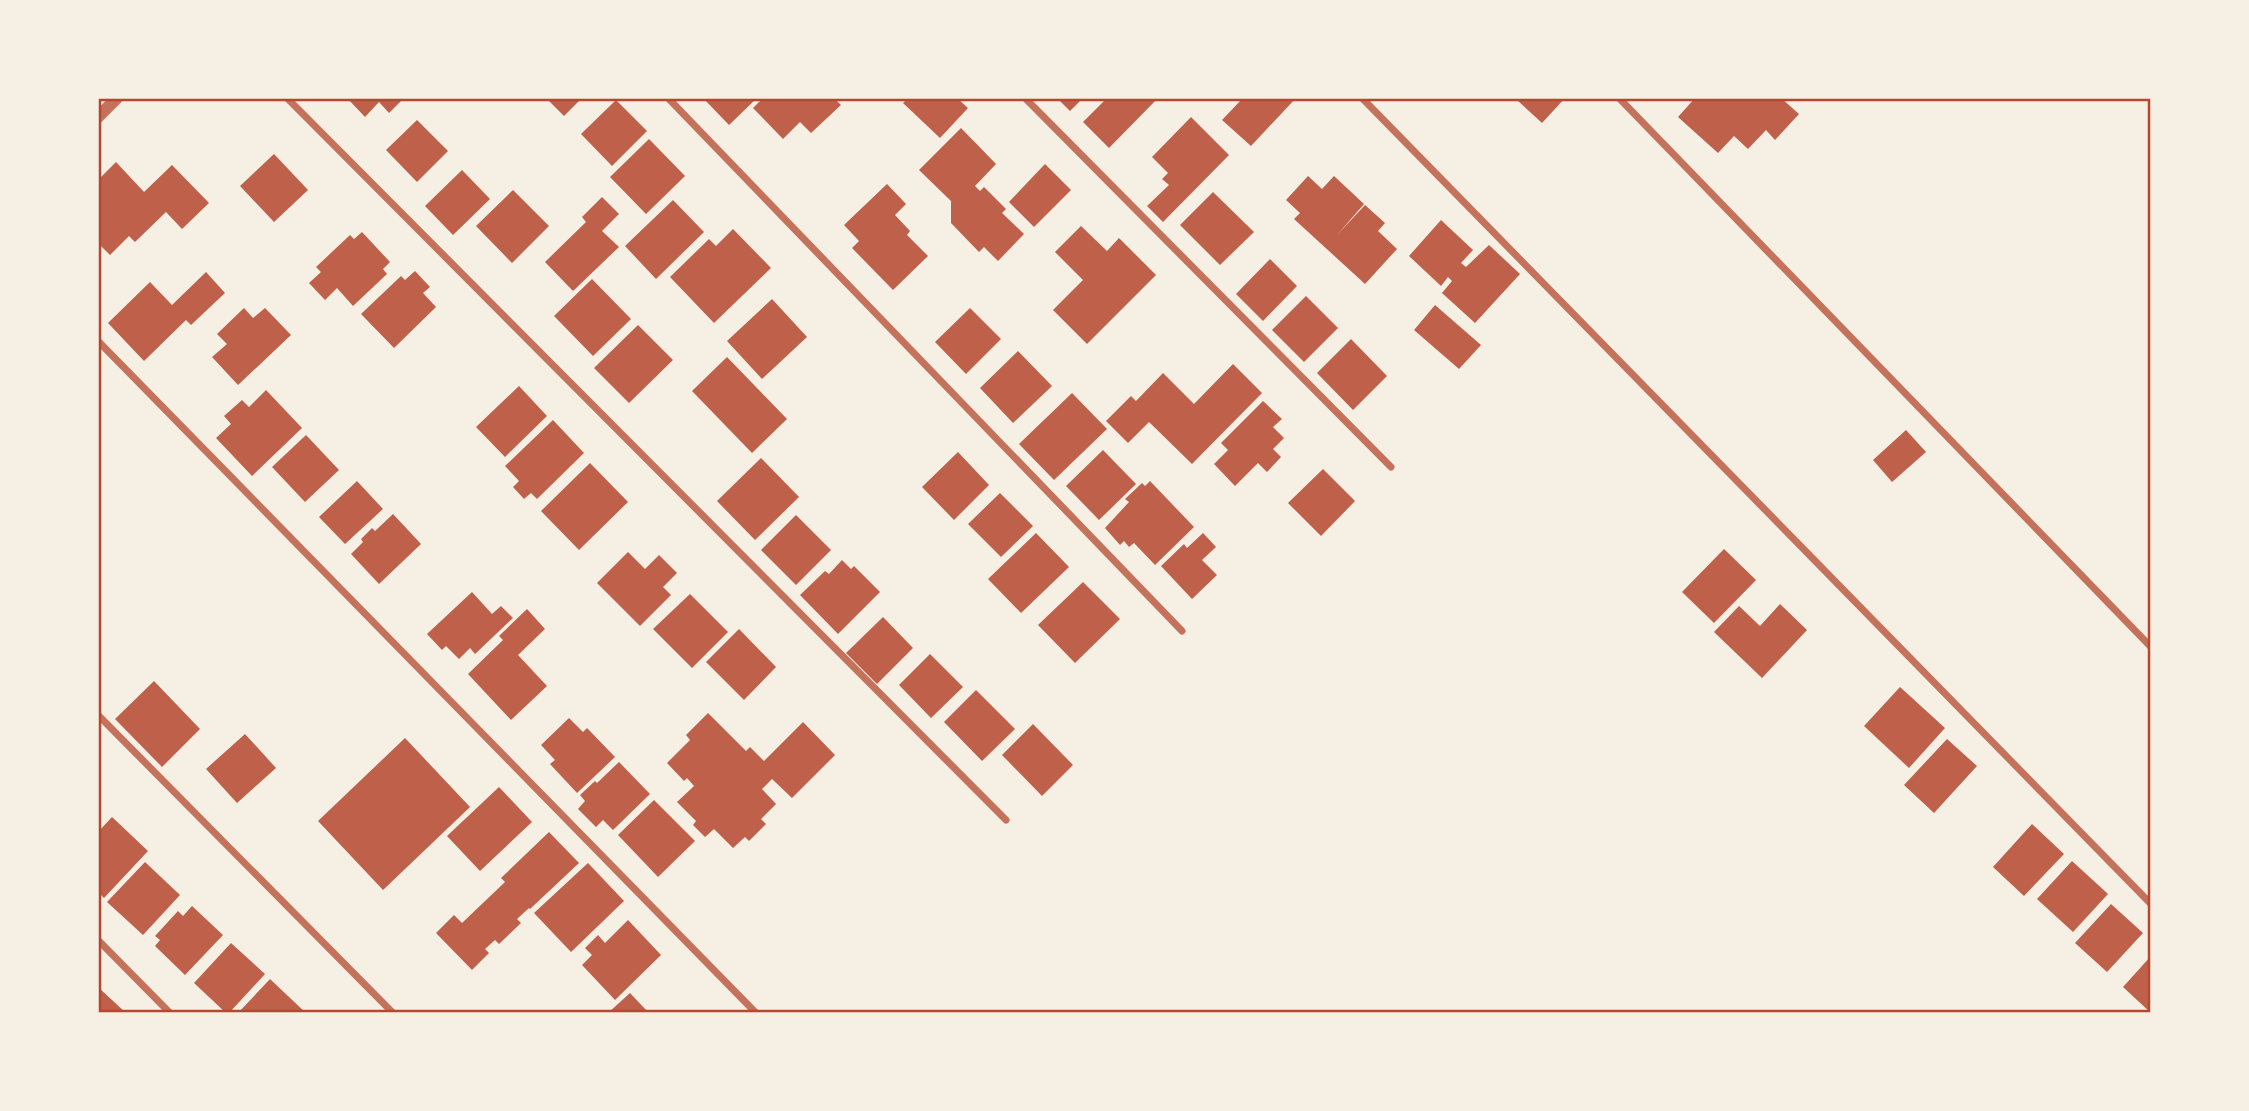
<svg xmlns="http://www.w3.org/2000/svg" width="2249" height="1111" viewBox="0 0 2249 1111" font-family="Mulish,sans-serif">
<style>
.building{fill:#bf614a}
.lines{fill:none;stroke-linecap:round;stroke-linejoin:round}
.minor{stroke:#c5725c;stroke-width:7}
.tertiary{stroke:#c5725c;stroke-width:12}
.neatline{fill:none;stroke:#b5482f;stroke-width:2.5}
</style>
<rect width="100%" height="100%" fill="#f6efe4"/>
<path class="building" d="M 347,98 L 404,98 L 389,113 L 379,102 L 365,117 Z
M 546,98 L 582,98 L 564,116 Z
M 703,98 L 757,98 L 729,125 Z
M 763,98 L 834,98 L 841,105 L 811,133 L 800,122 L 783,139 L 753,108 Z
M 908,98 L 957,98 L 968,108 L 940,138 L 903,103 Z
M 1057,98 L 1083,98 L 1070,111 Z
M 1107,98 L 1158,98 L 1109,148 L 1083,122 Z
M 1243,98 L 1296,98 L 1251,146 L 1222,120 Z
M 1519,98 L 1565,98 L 1542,123 L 1517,100 Z
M 1695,98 L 1781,98 L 1799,114 L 1775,140 L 1766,130 L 1748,149 L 1734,136 L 1718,153 L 1678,117 Z
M 616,100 L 647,131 L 612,166 L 581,134 Z
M 1191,117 L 1229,155 L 1163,222 L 1147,206 L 1169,185 L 1162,179 L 1168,173 L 1152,157 Z
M 417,120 L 448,151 L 417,182 L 386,150 Z
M 961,128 L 996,164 L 975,186 L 980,191 L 984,187 L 1006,209 L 1002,213 L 1024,234 L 998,261 L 984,247 L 979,252 L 951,223 L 951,201 L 919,170 Z
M 649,139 L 685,176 L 646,214 L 610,177 Z
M 274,154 L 308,190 L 274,222 L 240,186 Z
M 116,162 L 144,192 L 172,165 L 209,203 L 182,229 L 166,212 L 135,242 L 129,236 L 110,255 L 98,243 L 98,180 Z
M 1045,164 L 1071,190 L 1034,227 L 1009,202 Z
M 462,170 L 490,199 L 453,235 L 425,206 Z
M 1308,176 L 1322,189 L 1334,176 L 1364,204 L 1337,235 L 1365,205 L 1385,223 L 1378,231 L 1397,249 L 1365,284 L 1294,219 L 1300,213 L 1286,200 Z
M 887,184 L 906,204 L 895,215 L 910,231 L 907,235 L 928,256 L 893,290 L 852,248 L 859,241 L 844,225 Z
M 513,190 L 549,226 L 512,263 L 476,226 Z
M 1213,192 L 1254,232 L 1220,265 L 1180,225 Z
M 602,197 L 619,214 L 602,231 L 619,247 L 573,291 L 545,262 L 586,222 L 582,217 Z
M 673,200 L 704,232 L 656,279 L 625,246 Z
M 1441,220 L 1473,250 L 1461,263 L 1466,267 L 1489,245 L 1520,274 L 1475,323 L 1442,293 L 1452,281 L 1448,277 L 1441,286 L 1409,256 Z
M 1081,226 L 1107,251 L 1119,238 L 1156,275 L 1087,344 L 1053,310 L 1083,280 L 1055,252 Z
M 733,229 L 771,268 L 714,323 L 670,277 L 709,239 L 716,246 Z
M 362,232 L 390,262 L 383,269 L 387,274 L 353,306 L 337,288 L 325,300 L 309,283 L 321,272 L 316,267 L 350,235 L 354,239 Z
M 1270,259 L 1297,286 L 1263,321 L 1236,294 Z
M 415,271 L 430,287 L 423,293 L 436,307 L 394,348 L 361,314 L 401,276 L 405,280 Z
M 206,272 L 225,293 L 191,325 L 186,320 L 144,361 L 108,323 L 150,282 L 172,305 Z
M 592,279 L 631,319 L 593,356 L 554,316 Z
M 1306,296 L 1338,328 L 1304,362 L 1272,330 Z
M 772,299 L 807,337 L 762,379 L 727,341 Z
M 1435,305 L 1481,345 L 1459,369 L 1414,330 Z
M 244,308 L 253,318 L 265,308 L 291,335 L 238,385 L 212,357 L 227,344 L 217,334 Z
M 970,308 L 1001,339 L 966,374 L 935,342 Z
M 638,325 L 673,360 L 629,403 L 594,368 Z
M 1351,339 L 1387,376 L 1353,410 L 1317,373 Z
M 1018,351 L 1052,386 L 1013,423 L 980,388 Z
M 727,357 L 787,419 L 752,453 L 692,391 Z
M 1233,364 L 1262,393 L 1192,464 L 1149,422 L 1128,443 L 1106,421 L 1131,396 L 1136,401 L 1163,373 L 1194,404 Z
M 519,386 L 547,416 L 505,457 L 476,427 Z
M 266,390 L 302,428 L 252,476 L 216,438 L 231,424 L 224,416 L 242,400 L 249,407 Z
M 1072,393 L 1107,429 L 1054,480 L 1019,444 Z
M 1263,401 L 1282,419 L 1273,427 L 1284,438 L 1273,449 L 1281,457 L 1267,472 L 1258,463 L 1235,486 L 1214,464 L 1228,450 L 1221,443 Z
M 553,420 L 584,453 L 537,499 L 531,493 L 524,499 L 513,487 L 519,481 L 505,466 Z
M 1906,430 L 1926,452 L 1892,482 L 1873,460 Z
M 306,435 L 339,470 L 305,502 L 272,467 Z
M 1103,450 L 1136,484 L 1099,520 L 1066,486 Z
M 958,452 L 989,485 L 954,520 L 922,487 Z
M 761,458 L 799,497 L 755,540 L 717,501 Z
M 590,463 L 628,502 L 579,550 L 541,511 Z
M 1323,469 L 1355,501 L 1321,536 L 1288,503 Z
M 357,481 L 383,509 L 345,544 L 319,517 Z
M 1150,481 L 1194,527 L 1155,565 L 1134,543 L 1129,547 L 1124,541 L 1120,545 L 1105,528 L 1129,502 L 1125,499 L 1142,483 L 1145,486 Z
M 1000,493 L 1033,526 L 1001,557 L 968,524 Z
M 393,514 L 421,544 L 379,584 L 351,554 L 363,542 L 361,539 L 372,528 L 375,531 Z
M 796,515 L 831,550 L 796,585 L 761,550 Z
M 1036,533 L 1069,567 L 1021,613 L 988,579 Z
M 1203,533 L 1216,547 L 1202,560 L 1217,575 L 1192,599 L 1161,566 L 1184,544 L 1187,548 Z
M 1724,549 L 1756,580 L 1714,623 L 1682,592 Z
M 628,552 L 645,569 L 659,555 L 677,573 L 663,587 L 671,595 L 640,626 L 597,583 Z
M 842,560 L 851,569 L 854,566 L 880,592 L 838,634 L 800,595 L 825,571 L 829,574 Z
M 1083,582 L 1120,619 L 1075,663 L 1038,625 Z
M 472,592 L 492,614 L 501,606 L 513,618 L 475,654 L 470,648 L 459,659 L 446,646 L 442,650 L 427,634 Z
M 690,594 L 728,632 L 692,668 L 653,629 Z
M 1780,604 L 1807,630 L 1762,678 L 1714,632 L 1739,606 L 1760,626 Z
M 527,609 L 545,629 L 518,655 L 547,686 L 511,720 L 468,674 L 503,640 L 499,636 Z
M 883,617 L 913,648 L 877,684 L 846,653 Z
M 739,629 L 776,667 L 744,700 L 706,662 Z
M 930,654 L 963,687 L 931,718 L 899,685 Z
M 154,681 L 200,729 L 162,767 L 115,719 Z
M 1900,687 L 1945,728 L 1909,768 L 1864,726 Z
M 976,690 L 1015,729 L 982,761 L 944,722 Z
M 708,713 L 746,751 L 750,747 L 764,761 L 803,722 L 835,755 L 792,798 L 772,779 L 762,789 L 776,804 L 761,819 L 766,824 L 749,841 L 745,837 L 733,848 L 714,829 L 705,837 L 693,825 L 696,821 L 677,802 L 694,786 L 687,778 L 684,781 L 667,763 L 690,740 L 686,735 Z
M 569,718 L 583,732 L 587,728 L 615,757 L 577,793 L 550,764 L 555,760 L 541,745 Z
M 1033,724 L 1073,765 L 1042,796 L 1002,755 Z
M 245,734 L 276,768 L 237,803 L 206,769 Z
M 405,738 L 470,807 L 383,890 L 318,821 Z
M 1947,739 L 1977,766 L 1934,813 L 1904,785 Z
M 619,762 L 650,794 L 613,830 L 603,820 L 596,827 L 578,809 L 585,801 L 580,795 L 595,781 L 597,783 Z
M 499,787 L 532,822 L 480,871 L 447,836 Z
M 654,800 L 695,841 L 658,877 L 618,835 Z
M 112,817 L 148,851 L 104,898 L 98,892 L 98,832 Z
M 2032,824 L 2064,854 L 2024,896 L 1993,867 Z
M 549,832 L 579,863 L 530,909 L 529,908 L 517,919 L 521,923 L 499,944 L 495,940 L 485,949 L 489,953 L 472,970 L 436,933 L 454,915 L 462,923 L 505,882 L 501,878 Z
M 2072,861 L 2108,894 L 2073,932 L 2037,899 Z
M 145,862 L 180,895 L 143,935 L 107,902 Z
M 588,863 L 624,901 L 571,952 L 534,913 Z
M 2111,904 L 2143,933 L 2107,972 L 2075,943 Z
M 192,906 L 223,935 L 185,975 L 155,946 L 160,940 L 155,936 L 178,911 L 183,916 Z
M 628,920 L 661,955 L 615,1000 L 582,965 L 592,955 L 585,948 L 598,935 L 605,943 Z
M 231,943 L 265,974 L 229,1013 L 226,1013 L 194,983 Z
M 2151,956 L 2151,1013 L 2123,987 Z
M 270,979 L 306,1013 L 238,1013 Z
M 98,987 L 126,1013 L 98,1013 Z
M 630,993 L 647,1011 L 645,1013 L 608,1013 Z"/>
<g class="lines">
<path class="minor" d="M 287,98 L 1006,820
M 668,98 L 1182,631
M 1025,98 L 1391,467
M 1362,98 L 2151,904
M 1619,98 L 2151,647
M 98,341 L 756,1013
M 98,715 L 393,1013
M 98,940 L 170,1013"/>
<path class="tertiary" d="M 98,117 L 117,98"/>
</g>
<rect width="2249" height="1111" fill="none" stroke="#f6efe4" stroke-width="200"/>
<rect x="100" y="100" width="2049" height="911" class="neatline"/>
</svg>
